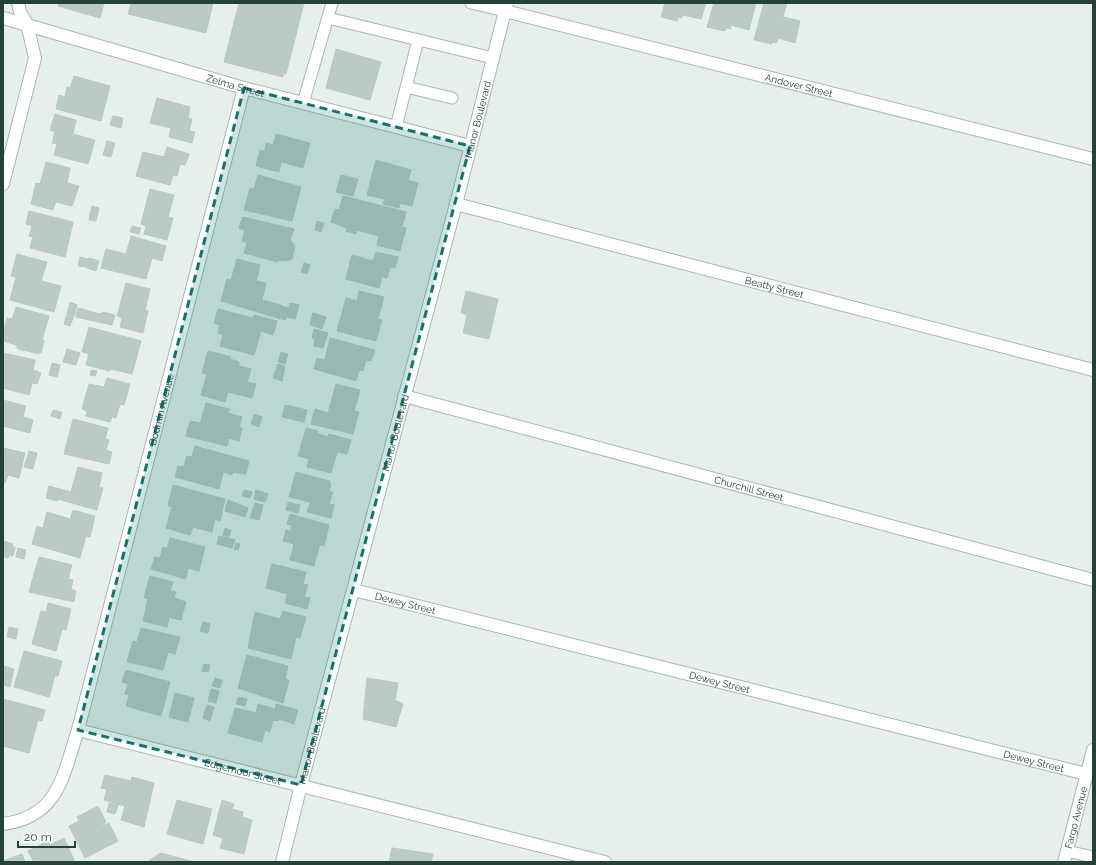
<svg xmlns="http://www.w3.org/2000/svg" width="1096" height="865" viewBox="0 0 1096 865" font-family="Raleway,sans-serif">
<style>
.building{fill:#bbcac4;stroke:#b8c9c2}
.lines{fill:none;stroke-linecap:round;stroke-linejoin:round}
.lane-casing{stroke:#a8b8b2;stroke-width:13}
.street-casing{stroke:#a8b8b2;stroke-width:14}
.secondary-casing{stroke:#a4bbb3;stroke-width:14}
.lane{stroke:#fff;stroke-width:11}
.street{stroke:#fff;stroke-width:12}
.secondary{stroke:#fff;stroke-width:12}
.marked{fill:#0f766e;fill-opacity:0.2;stroke:#0f766e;stroke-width:3;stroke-dasharray:8 5;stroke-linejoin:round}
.labels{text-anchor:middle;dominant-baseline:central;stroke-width:4;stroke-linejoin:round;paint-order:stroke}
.street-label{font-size:10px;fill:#24423a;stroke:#f7fbf9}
</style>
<rect width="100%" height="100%" fill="#e6efeb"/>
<path class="building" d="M 59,3 L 104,3 L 100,18 L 58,6 Z
M 131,3 L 213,3 L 206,33 L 128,14 Z
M 239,3 L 304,3 L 286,74 L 284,73 L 283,77 L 224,62 Z
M 665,3 L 706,3 L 701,19 L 683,15 L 682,18 L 678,17 L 677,21 L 661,17 Z
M 714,3 L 756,3 L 749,30 L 731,25 L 731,29 L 726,28 L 725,31 L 707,27 Z
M 764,3 L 787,3 L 783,17 L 800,21 L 795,43 L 778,38 L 777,43 L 772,42 L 772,44 L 754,40 Z
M 336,49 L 381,62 L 370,100 L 326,88 Z
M 74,76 L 110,86 L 101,121 L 56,109 L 59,95 L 65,97 L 67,87 L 70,88 Z
M 157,98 L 190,107 L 188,118 L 192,119 L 189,131 L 195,132 L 192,143 L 169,137 L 171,128 L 150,123 Z
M 55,114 L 76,120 L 73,134 L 95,140 L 88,164 L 54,155 L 57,144 L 52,143 L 55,132 L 50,130 Z
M 113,116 L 123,118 L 121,128 L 110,125 Z
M 276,134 L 310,143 L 303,168 L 281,162 L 279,172 L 256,166 L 260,150 L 265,151 L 266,143 L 273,145 Z
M 107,141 L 115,143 L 111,157 L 103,155 Z
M 167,147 L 189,154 L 185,165 L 180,164 L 177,176 L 173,175 L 170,185 L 136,176 L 143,152 L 164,157 Z
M 376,160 L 411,170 L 408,180 L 418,183 L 412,206 L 400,203 L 399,208 L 383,204 L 385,199 L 367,195 Z
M 46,162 L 70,168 L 67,183 L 79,186 L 72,206 L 56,202 L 53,210 L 31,204 L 36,183 L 40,184 Z
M 258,175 L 301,187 L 292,221 L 244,210 L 250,188 L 254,189 Z
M 341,175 L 358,179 L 353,196 L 336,192 Z
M 150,189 L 174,195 L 168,217 L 173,218 L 167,240 L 144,234 L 146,226 L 141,224 Z
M 343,196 L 406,212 L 402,227 L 406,228 L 400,251 L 377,245 L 379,236 L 357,230 L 356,234 L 346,231 L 347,228 L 331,222 L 335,209 L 339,210 Z
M 92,206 L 99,208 L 96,221 L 89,220 Z
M 29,211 L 73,222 L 65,257 L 30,248 L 33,237 L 29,236 L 32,226 L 26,224 Z
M 243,217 L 294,229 L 290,240 L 295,246 L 292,259 L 286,261 L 279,260 L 278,262 L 244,253 L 247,243 L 242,241 L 245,230 L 239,228 Z
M 317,221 L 324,223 L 321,232 L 315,230 Z
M 132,226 L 141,228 L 139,234 L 130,232 Z
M 131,236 L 166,246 L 162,261 L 152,258 L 146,279 L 101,268 L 106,249 L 126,254 Z
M 376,252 L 398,257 L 395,268 L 390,267 L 387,278 L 382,277 L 379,288 L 346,279 L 352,255 L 373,261 Z
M 17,254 L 47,262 L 41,281 L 61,286 L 54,312 L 10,300 L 16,277 L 11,276 Z
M 80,257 L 88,259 L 86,267 L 78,266 Z
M 89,258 L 99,261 L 96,271 L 87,268 Z
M 237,259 L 260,265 L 256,281 L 266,283 L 262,300 L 281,305 L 278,318 L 221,301 L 227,279 L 231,280 Z
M 304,263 L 310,265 L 307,274 L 301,272 Z
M 126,283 L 150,289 L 145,310 L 148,311 L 143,333 L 120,327 L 122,318 L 117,316 Z
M 359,291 L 384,297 L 378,319 L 382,320 L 376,341 L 337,331 L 346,298 L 357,301 Z
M 466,291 L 498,299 L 489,339 L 463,333 L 467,315 L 461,313 Z
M 70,302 L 77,305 L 74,317 L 67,315 Z
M 290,303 L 299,305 L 295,319 L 287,317 Z
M 281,306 L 289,308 L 286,320 L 278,318 Z
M 16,307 L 49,316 L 42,340 L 44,340 L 41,353 L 39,352 L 39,354 L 19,349 L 17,348 L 17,345 L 3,341 L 3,329 L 4,330 L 7,318 L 12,319 Z
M 78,308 L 100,314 L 103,312 L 115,315 L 112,325 L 76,317 Z
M 218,309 L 253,318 L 254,315 L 277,321 L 273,335 L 261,331 L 254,355 L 220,346 L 223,335 L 218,333 L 220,325 L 214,323 Z
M 313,313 L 326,317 L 322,329 L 310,325 Z
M 66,316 L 73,318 L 70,326 L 64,324 Z
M 89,327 L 141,341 L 132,374 L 111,369 L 110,371 L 86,365 L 89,354 L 82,352 Z
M 314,329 L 328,333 L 323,348 L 314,346 L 315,339 L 312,338 Z
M 330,338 L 375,350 L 371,361 L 366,360 L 363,371 L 359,370 L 356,381 L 314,369 L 317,358 L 325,360 Z
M 67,349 L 80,353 L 76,365 L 63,362 Z
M 208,351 L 231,357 L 230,359 L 239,362 L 239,366 L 251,369 L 247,382 L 256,384 L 252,398 L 228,392 L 225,402 L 201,395 L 207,374 L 202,373 Z
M 281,352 L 288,354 L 285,364 L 278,362 Z
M 3,353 L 35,360 L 33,370 L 41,373 L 37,384 L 32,383 L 29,395 L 3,388 Z
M 52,363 L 60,365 L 57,377 L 49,375 Z
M 278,364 L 285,366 L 282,381 L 273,378 Z
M 91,370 L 97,371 L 95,376 L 90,375 Z
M 107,378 L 130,384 L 124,405 L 120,404 L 116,418 L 112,417 L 110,422 L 86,416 L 87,411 L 82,409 L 89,384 L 104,387 Z
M 336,384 L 360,390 L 354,411 L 359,412 L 353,434 L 311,424 L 315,409 L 328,413 Z
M 3,400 L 26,406 L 23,417 L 33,420 L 30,433 L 3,426 Z
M 206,403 L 230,409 L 228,413 L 242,417 L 239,427 L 242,428 L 239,441 L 229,438 L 227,446 L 186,436 L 190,421 L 200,423 Z
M 285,405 L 307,410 L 304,422 L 282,417 Z
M 53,410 L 62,412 L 60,419 L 51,416 Z
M 254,414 L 262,417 L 259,427 L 251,424 Z
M 73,419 L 108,428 L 105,439 L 109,440 L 106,450 L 112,452 L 109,464 L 64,454 Z
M 306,428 L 318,431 L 317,433 L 328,437 L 329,434 L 351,440 L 347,454 L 337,452 L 331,473 L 307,467 L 309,459 L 298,456 Z
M 195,446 L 249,461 L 246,474 L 233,472 L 232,475 L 223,472 L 219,489 L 175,477 L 178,466 L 184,467 L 187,456 L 192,457 Z
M 3,448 L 25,453 L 19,478 L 8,475 L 5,483 L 3,483 Z
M 29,451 L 37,453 L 33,469 L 24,467 Z
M 78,467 L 102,473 L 99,487 L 103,488 L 97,510 L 57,499 L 60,489 L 71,492 Z
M 296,472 L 330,481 L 329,483 L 331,484 L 329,492 L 333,492 L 329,504 L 334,505 L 331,518 L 307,512 L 310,502 L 289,497 Z
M 173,485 L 225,499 L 220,521 L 215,519 L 212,532 L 193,527 L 190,535 L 166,528 L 172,507 L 168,506 Z
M 49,486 L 60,489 L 57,501 L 46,498 Z
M 244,490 L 252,492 L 250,498 L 242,496 Z
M 256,490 L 268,494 L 265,502 L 254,499 Z
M 228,500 L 248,508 L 245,517 L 225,511 Z
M 288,502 L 300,505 L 298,513 L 286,510 Z
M 255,503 L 263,505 L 259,520 L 250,518 Z
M 73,510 L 95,516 L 90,537 L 86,536 L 80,558 L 32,544 L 37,526 L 43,528 L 47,512 L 70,519 Z
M 290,514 L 329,525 L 324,546 L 320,545 L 314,566 L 290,560 L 294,544 L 283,541 L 286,530 L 291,532 L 292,525 L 287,524 Z
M 225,528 L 231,530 L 229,537 L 223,535 Z
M 219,536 L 235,540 L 232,548 L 217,544 Z
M 170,538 L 205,547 L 199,571 L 188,568 L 186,579 L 151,569 L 155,557 L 160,558 L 163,547 L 167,549 Z
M 4,541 L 13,544 L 12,547 L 15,547 L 13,556 L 9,555 L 8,558 L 3,556 Z
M 236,543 L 240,544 L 238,550 L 234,549 Z
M 18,548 L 26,550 L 24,559 L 16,557 Z
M 39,557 L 72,565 L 68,579 L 73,580 L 71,589 L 76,591 L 74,602 L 29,592 Z
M 272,564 L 306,572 L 303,584 L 308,585 L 304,597 L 310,598 L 307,609 L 285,603 L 287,594 L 266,588 Z
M 150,576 L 173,582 L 170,591 L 176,592 L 174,598 L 186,602 L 181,620 L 169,617 L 167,627 L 143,621 L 148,599 L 144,598 Z
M 48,603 L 71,609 L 66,630 L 62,629 L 56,651 L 32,644 L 41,611 L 46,612 Z
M 283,611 L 306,617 L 300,638 L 296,637 L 291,659 L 248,648 L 255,612 L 280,619 Z
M 203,622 L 210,624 L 208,633 L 200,631 Z
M 9,627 L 18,629 L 16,639 L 7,637 Z
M 141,628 L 180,637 L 175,654 L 168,652 L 163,670 L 127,662 L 133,641 L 137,642 Z
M 24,651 L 62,661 L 58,676 L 55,676 L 49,697 L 14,687 Z
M 247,655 L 288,666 L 285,679 L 289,680 L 283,703 L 238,688 Z
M 204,664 L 210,665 L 208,672 L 202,671 Z
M 3,666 L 14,669 L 10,687 L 3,685 Z
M 126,670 L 170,682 L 161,716 L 126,706 L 129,695 L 125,694 L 128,684 L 122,682 Z
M 215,678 L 222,680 L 220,688 L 212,686 Z
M 367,678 L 398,683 L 395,700 L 403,704 L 396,727 L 363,719 Z
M 211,689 L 219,691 L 216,703 L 208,701 Z
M 175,693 L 194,698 L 188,722 L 169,717 Z
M 238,697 L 247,699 L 245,706 L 236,704 Z
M 3,699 L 45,710 L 42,721 L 38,720 L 29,753 L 3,746 Z
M 258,704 L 275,709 L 276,704 L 298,710 L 294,724 L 279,719 L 278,721 L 273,720 L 270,732 L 265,730 L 262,742 L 228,733 L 235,708 L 256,713 Z
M 207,705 L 214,707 L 210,721 L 203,718 Z
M 105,775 L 131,781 L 132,777 L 154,783 L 144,827 L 121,820 L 125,806 L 104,800 L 107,789 L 101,788 Z
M 177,800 L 212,809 L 203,844 L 167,834 Z
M 222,800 L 234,804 L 232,809 L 243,812 L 242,817 L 252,820 L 244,854 L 220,848 L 223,838 L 213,835 Z
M 109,803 L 118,805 L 115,814 L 107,812 Z
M 98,806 L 106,822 L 98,828 L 109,823 L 118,841 L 85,858 L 69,826 L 79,821 L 77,817 Z
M 64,838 L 75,862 L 34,862 L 28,851 L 48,841 L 50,845 Z
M 392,848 L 433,854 L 431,862 L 389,862 Z
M 160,853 L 195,862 L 147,862 Z
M 22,854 L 25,862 L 3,862 L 3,861 Z"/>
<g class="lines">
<g class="lane-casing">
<path id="lane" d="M 471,3 L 505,11
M 328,18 L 493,58
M 406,87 L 452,98
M 303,103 L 332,3
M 396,127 L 418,40
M 1067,851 L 1093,857"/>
</g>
<g class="street-casing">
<g id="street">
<path id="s1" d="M 505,11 L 1093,159"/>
<path id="s2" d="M 3,18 L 244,88 L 470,146"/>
<path d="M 3,184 L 35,58 L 27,24 L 20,12 L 18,3"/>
<path id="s3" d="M 456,204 L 1093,370"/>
<path id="s4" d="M 404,396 L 1093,580"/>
<path id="s5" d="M 354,590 L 1086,774"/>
<path id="s6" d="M 78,730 L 605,862"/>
<path id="s7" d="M 3,824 C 59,817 63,775 78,730 L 244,88"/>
<path id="s8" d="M 1064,862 L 1093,750"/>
</g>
</g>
<g class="secondary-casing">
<g id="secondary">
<path id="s9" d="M 282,862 L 301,785 L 456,204 L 507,3"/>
</g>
</g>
<use href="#lane" class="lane"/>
<use href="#street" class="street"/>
<use href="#secondary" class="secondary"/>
</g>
<path class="marked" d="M 244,88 L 470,146 L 301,785 L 78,730 Z"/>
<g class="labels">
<g class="street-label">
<text stroke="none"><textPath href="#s2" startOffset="242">Zelma Street</textPath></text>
<text stroke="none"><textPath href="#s1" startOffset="303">Andover Street</textPath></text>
<text stroke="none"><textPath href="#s9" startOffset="768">Manor Boulevard</textPath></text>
<text stroke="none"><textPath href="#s3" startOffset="329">Beatty Street</textPath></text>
<text stroke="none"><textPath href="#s7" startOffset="461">Bodmin Avenue</textPath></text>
<text stroke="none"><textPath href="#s9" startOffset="444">Manor Boulevard</textPath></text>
<text stroke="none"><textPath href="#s4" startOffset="357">Churchill Street</textPath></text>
<text stroke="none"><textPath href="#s5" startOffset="53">Dewey Street</textPath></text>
<text stroke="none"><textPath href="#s5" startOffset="377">Dewey Street</textPath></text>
<text stroke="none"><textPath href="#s9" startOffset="120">Manor Boulevard</textPath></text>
<text stroke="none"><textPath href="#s5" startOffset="701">Dewey Street</textPath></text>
<text stroke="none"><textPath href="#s6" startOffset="170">Edgemoor Street</textPath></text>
<text stroke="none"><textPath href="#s8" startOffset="46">Fargo Avenue</textPath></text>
</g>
</g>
<rect width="1096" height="865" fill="none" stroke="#24423a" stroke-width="8"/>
<path d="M18 841v6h57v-6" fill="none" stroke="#24423a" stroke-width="2"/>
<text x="24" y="841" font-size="12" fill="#24423a" stroke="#f7fbf9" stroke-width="3" paint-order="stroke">20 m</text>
</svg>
